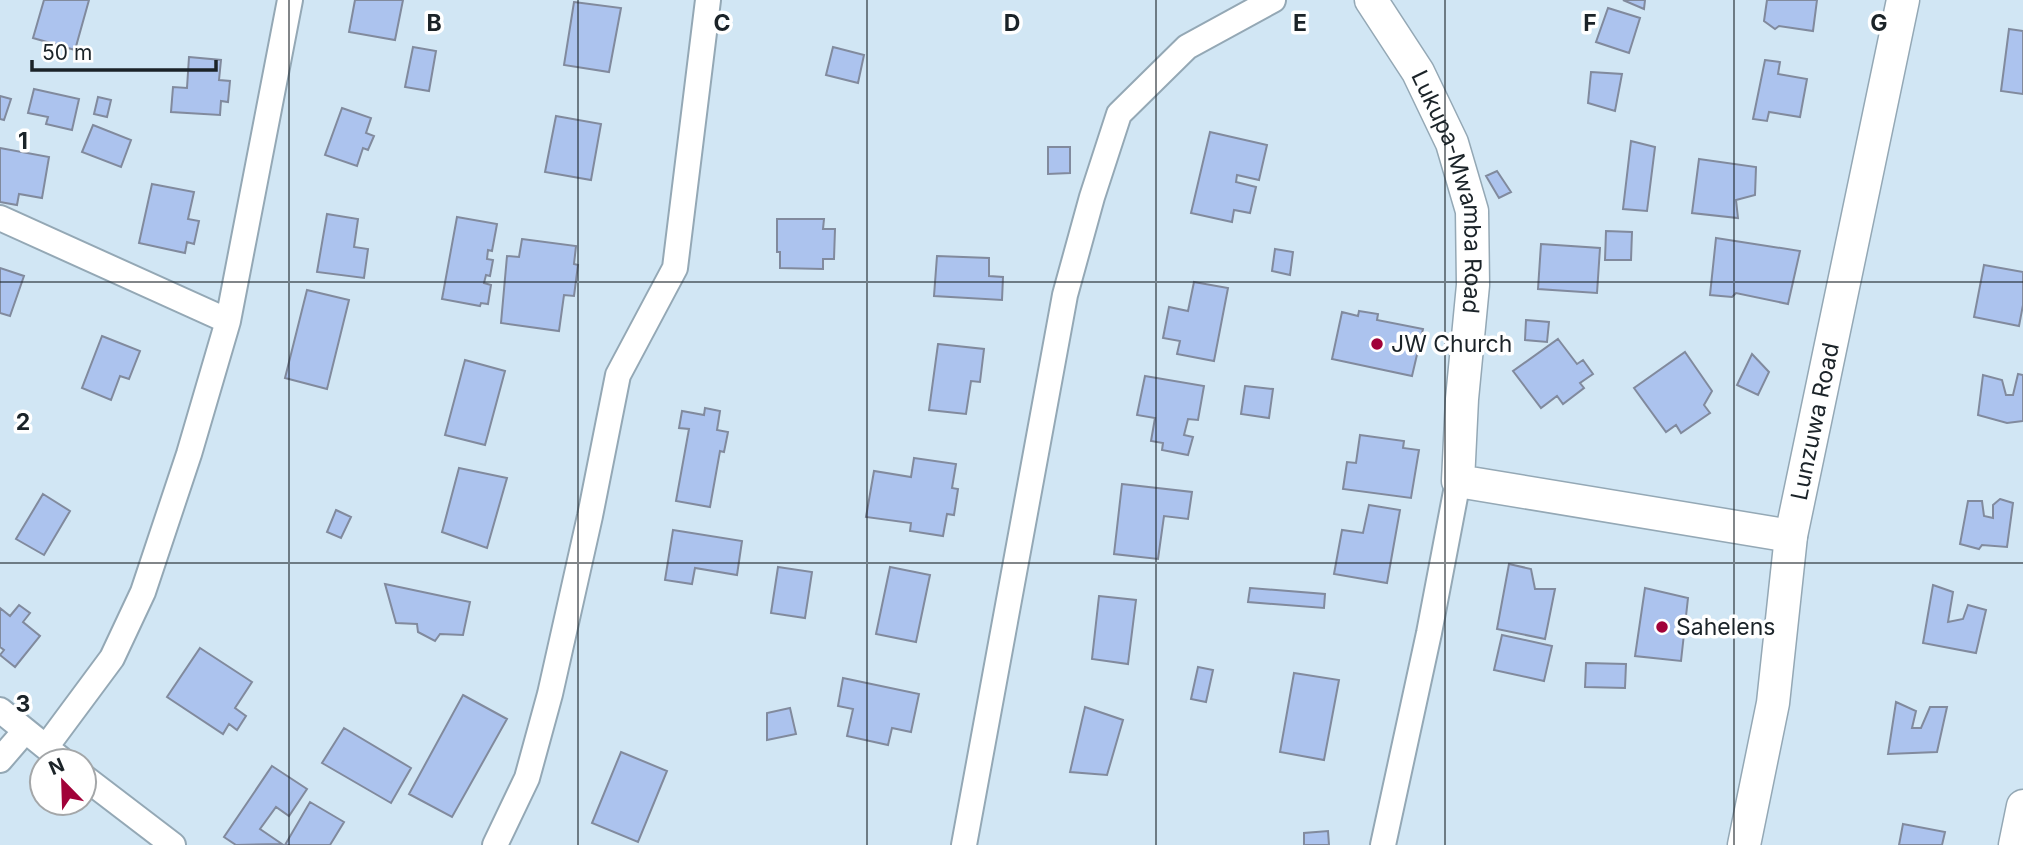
<svg xmlns="http://www.w3.org/2000/svg" width="2023" height="845" viewBox="0 0 2023 845" font-family="Inter,sans-serif">
<style>
.building{fill:#acc3ee;stroke:#818a9d;stroke-width:2}
.lines{fill:none;stroke-linecap:round;stroke-linejoin:round}
.minor-casing{stroke:#94a8b5;stroke-width:28}
.tertiary-casing{stroke:#94a8b5;stroke-width:35}
.minor{stroke:#fff;stroke-width:24}
.tertiary{stroke:#fff;stroke-width:32}
.grid{fill:none;stroke:#1b2328;stroke-width:2;stroke-opacity:0.55}
.poi-dot{fill:#a10239;stroke:#fff;stroke-width:2.5}
.labels{text-anchor:middle;dominant-baseline:central;stroke-width:7;stroke-linejoin:round;paint-order:stroke}
.street-label{font-size:23px;fill:#1b2328;stroke:#fff}
.poi-label{font-size:23px;fill:#1b2328;stroke:#fff;text-anchor:start}
.grid-label{font-size:23px;text-anchor:middle;font-weight:bold;fill:#1b2328;stroke:#fff;stroke-width:7;stroke-linejoin:round;paint-order:stroke}
</style>
<rect width="100%" height="100%" fill="#d1e6f4"/>
<path class="building" d="M 44,0 L 89,0 L 75,50 L 33,38 Z
M 355,0 L 403,0 L 395,40 L 349,32 Z
M 1623,0 L 1645,0 L 1644,9 Z
M 1767,0 L 1817,0 L 1813,31 L 1779,26 L 1775,29 L 1764,21 Z
M 574,2 L 621,8 L 609,72 L 564,65 Z
M 1608,8 L 1640,18 L 1629,53 L 1596,42 Z
M 2009,29 L 2023,31 L 2023,94 L 2001,91 Z
M 413,47 L 436,51 L 429,91 L 405,87 Z
M 833,47 L 864,55 L 858,83 L 826,75 Z
M 189,57 L 221,60 L 219,80 L 230,81 L 228,102 L 221,101 L 220,115 L 171,112 L 173,87 L 187,88 Z
M 1765,60 L 1780,62 L 1778,74 L 1807,79 L 1800,117 L 1769,112 L 1767,121 L 1753,119 Z
M 1591,72 L 1622,74 L 1615,111 L 1588,103 Z
M 34,89 L 79,99 L 72,130 L 46,124 L 48,117 L 28,113 Z
M 0,96 L 11,99 L 4,120 L 0,119 Z
M 98,97 L 111,100 L 107,117 L 94,114 Z
M 342,108 L 371,118 L 366,133 L 374,136 L 368,150 L 363,148 L 357,166 L 325,155 Z
M 556,116 L 601,124 L 591,180 L 545,172 Z
M 93,125 L 131,140 L 121,167 L 82,152 Z
M 1210,132 L 1267,145 L 1259,180 L 1237,175 L 1236,182 L 1256,187 L 1250,213 L 1234,210 L 1232,222 L 1191,213 Z
M 1631,141 L 1655,147 L 1647,211 L 1623,209 Z
M 1048,147 L 1070,147 L 1070,173 L 1048,174 Z
M 0,148 L 49,157 L 42,198 L 19,194 L 17,205 L 0,202 Z
M 1699,159 L 1756,167 L 1755,195 L 1736,200 L 1738,218 L 1692,213 Z
M 1497,171 L 1511,192 L 1499,198 L 1486,176 Z
M 152,184 L 194,192 L 188,219 L 199,221 L 194,244 L 187,242 L 185,253 L 139,243 Z
M 327,214 L 358,219 L 354,247 L 368,249 L 364,278 L 317,272 Z
M 457,217 L 497,224 L 492,251 L 488,250 L 487,259 L 493,260 L 490,276 L 486,275 L 484,283 L 491,285 L 488,304 L 481,303 L 480,306 L 442,299 Z
M 777,219 L 824,219 L 823,229 L 835,229 L 834,259 L 823,259 L 823,269 L 780,268 L 780,252 L 777,252 Z
M 1606,231 L 1632,232 L 1631,260 L 1605,260 Z
M 1716,238 L 1800,251 L 1788,304 L 1736,293 L 1732,297 L 1710,295 Z
M 522,239 L 576,246 L 574,264 L 578,265 L 574,296 L 564,295 L 559,331 L 501,323 L 507,256 L 519,257 Z
M 1541,244 L 1600,248 L 1597,293 L 1538,289 Z
M 1275,249 L 1293,252 L 1290,275 L 1272,271 Z
M 937,256 L 989,258 L 989,276 L 1003,277 L 1002,300 L 934,296 Z
M 1984,265 L 2023,272 L 2023,305 L 2019,326 L 1974,317 Z
M 0,268 L 24,276 L 10,316 L 0,313 Z
M 1194,282 L 1228,288 L 1214,361 L 1177,354 L 1180,341 L 1163,338 L 1169,307 L 1188,311 Z
M 307,290 L 349,300 L 327,389 L 285,378 Z
M 1359,311 L 1378,314 L 1377,320 L 1423,329 L 1412,376 L 1332,359 L 1342,312 L 1358,316 Z
M 1526,320 L 1549,322 L 1547,342 L 1525,340 Z
M 102,336 L 140,351 L 129,379 L 120,376 L 111,400 L 82,388 Z
M 1558,339 L 1577,364 L 1583,360 L 1593,374 L 1580,383 L 1584,388 L 1563,404 L 1557,396 L 1541,408 L 1513,371 Z
M 938,344 L 984,349 L 980,382 L 971,381 L 966,414 L 929,410 Z
M 1685,352 L 1712,391 L 1704,405 L 1710,413 L 1681,433 L 1676,425 L 1666,432 L 1634,388 Z
M 1752,354 L 1769,372 L 1758,395 L 1737,385 Z
M 465,360 L 505,371 L 485,445 L 445,435 Z
M 2018,374 L 2023,375 L 2023,421 L 2007,423 L 1978,415 L 1983,375 L 2002,380 L 2006,395 L 2013,395 Z
M 1145,376 L 1204,386 L 1198,420 L 1188,419 L 1184,435 L 1193,437 L 1188,455 L 1162,450 L 1163,443 L 1151,441 L 1155,418 L 1137,415 Z
M 1245,386 L 1273,389 L 1269,418 L 1241,414 Z
M 705,408 L 720,411 L 717,430 L 728,432 L 724,452 L 720,451 L 710,507 L 676,501 L 689,429 L 679,428 L 682,411 L 704,415 Z
M 1360,435 L 1404,441 L 1403,448 L 1419,450 L 1411,498 L 1343,489 L 1347,462 L 1356,463 Z
M 914,458 L 956,464 L 952,488 L 958,489 L 954,515 L 947,514 L 943,536 L 910,531 L 911,523 L 866,517 L 874,471 L 911,477 Z
M 459,468 L 507,478 L 487,548 L 442,532 Z
M 1122,484 L 1192,492 L 1188,519 L 1164,516 L 1158,559 L 1114,554 Z
M 43,494 L 70,511 L 44,555 L 16,539 Z
M 2000,499 L 2013,503 L 2007,547 L 1982,545 L 1979,549 L 1960,544 L 1968,501 L 1982,501 L 1984,516 L 1993,518 L 1993,505 Z
M 1369,505 L 1400,510 L 1387,583 L 1334,574 L 1342,530 L 1363,533 Z
M 336,510 L 351,517 L 341,538 L 327,532 Z
M 673,530 L 742,541 L 737,575 L 695,568 L 692,584 L 665,580 Z
M 1509,564 L 1531,569 L 1535,589 L 1555,589 L 1545,639 L 1497,629 Z
M 778,567 L 812,572 L 805,618 L 771,613 Z
M 890,567 L 930,575 L 916,642 L 876,634 Z
M 385,584 L 470,602 L 463,635 L 440,634 L 435,641 L 418,632 L 417,624 L 396,623 Z
M 1933,585 L 1953,592 L 1948,622 L 1963,619 L 1968,605 L 1986,610 L 1976,653 L 1923,643 Z
M 1250,588 L 1325,594 L 1324,608 L 1248,602 Z
M 1645,588 L 1688,598 L 1681,661 L 1635,656 Z
M 1099,596 L 1136,600 L 1128,664 L 1092,659 Z
M 19,605 L 30,613 L 23,622 L 40,636 L 15,667 L 0,655 L 4,650 L 0,647 L 0,608 L 10,616 Z
M 1502,635 L 1552,646 L 1544,681 L 1494,670 Z
M 200,648 L 252,682 L 235,708 L 246,716 L 237,730 L 229,724 L 223,734 L 167,697 Z
M 1586,663 L 1626,664 L 1625,688 L 1585,687 Z
M 1198,667 L 1213,670 L 1206,702 L 1191,699 Z
M 1294,673 L 1339,680 L 1324,760 L 1280,752 Z
M 843,678 L 919,694 L 911,732 L 892,728 L 888,745 L 847,736 L 853,709 L 838,706 Z
M 463,695 L 507,719 L 452,817 L 409,794 Z
M 1896,702 L 1916,711 L 1912,728 L 1921,728 L 1930,707 L 1947,707 L 1937,752 L 1888,754 Z
M 1085,707 L 1123,720 L 1107,775 L 1070,772 Z
M 790,708 L 796,734 L 767,740 L 767,713 Z
M 344,728 L 411,768 L 391,803 L 322,763 Z
M 621,752 L 667,771 L 638,842 L 592,823 Z
M 272,766 L 307,789 L 289,816 L 276,807 L 260,829 L 282,844 L 236,845 L 224,837 Z
M 310,802 L 344,822 L 330,845 L 285,845 Z
M 1903,824 L 1945,832 L 1942,845 L 1899,845 Z
M 1328,831 L 1329,845 L 1304,845 L 1304,833 Z"/>
<g class="lines">
<g class="minor-casing">
<path id="minor" d="M 0,218 L 228,321
M 0,710 L 63,761
M 46,747 L 112,658 L 143,592 L 189,454 L 228,321 L 290,0
M 0,760 L 25,731
M 84,777 L 173,845
M 495,845 L 527,778 L 550,694 L 590,516 L 618,375 L 675,268 L 708,0
M 964,845 L 1065,295 L 1092,197 L 1119,114 L 1187,47 L 1273,0
M 1383,845 L 1429,633 L 1458,481"/>
</g>
<g class="tertiary-casing">
<g id="tertiary">
<path id="s1" d="M 1371,0 L 1418,72 L 1452,143 L 1472,211 L 1473,285 L 1462,399 L 1458,481 L 1791,536"/>
<path id="s2" d="M 1744,845 L 1773,703 L 1791,536 L 1903,0"/>
<path d="M 2015,845 L 2023,806"/>
</g>
</g>
<use href="#minor" class="minor"/>
<use href="#tertiary" class="tertiary"/>
</g>
<path class="grid" d="M 289,0 L 289,845M 578,0 L 578,845M 867,0 L 867,845M 1156,0 L 1156,845M 1445,0 L 1445,845M 1734,0 L 1734,845M 0,282 L 2023,282M 0,563 L 2023,563"/>
<g class="poi-dot">
<circle cx="1377" cy="344" r="7"/>
<circle cx="1662" cy="627" r="7"/>
</g>
<g class="labels">
<g class="street-label">
<text stroke="none"><textPath href="#s1" startOffset="212">Lukupa-Mwamba Road</textPath></text>
<text stroke="none"><textPath href="#s2" startOffset="430">Lunzuwa Road</textPath></text>
</g>
<g class="poi-label">
<text x="1391" y="344">JW Church</text>
<text x="1676" y="627">Sahelens</text>
</g>
</g>
<g class="grid-label">
<text x="434" y="31">B</text>
<text x="722" y="31">C</text>
<text x="1012" y="31">D</text>
<text x="1300" y="31">E</text>
<text x="1590" y="31">F</text>
<text x="1879" y="31">G</text>
<text x="23" y="149">1</text>
<text x="23" y="430">2</text>
<text x="23" y="712">3</text>
</g>
<g transform="translate(63 782) rotate(337)"><circle r="33" fill="#ffffff" stroke="#a4a7a9" stroke-width="2"/>
<path d="M0-5L12 26L0 18L-12 26Z" fill="#a10239"/>
<text y="-10" font-size="19" font-weight="bold" text-anchor="middle" fill="#1b2328">N</text>
</g>
<path d="M32 60v10h184v-10" fill="none" stroke="#1b2328" stroke-width="3.5"/>
<text x="42" y="60" font-size="21" fill="#1b2328" stroke="#ffffff" stroke-width="5" paint-order="stroke">50 m</text>
</svg>
